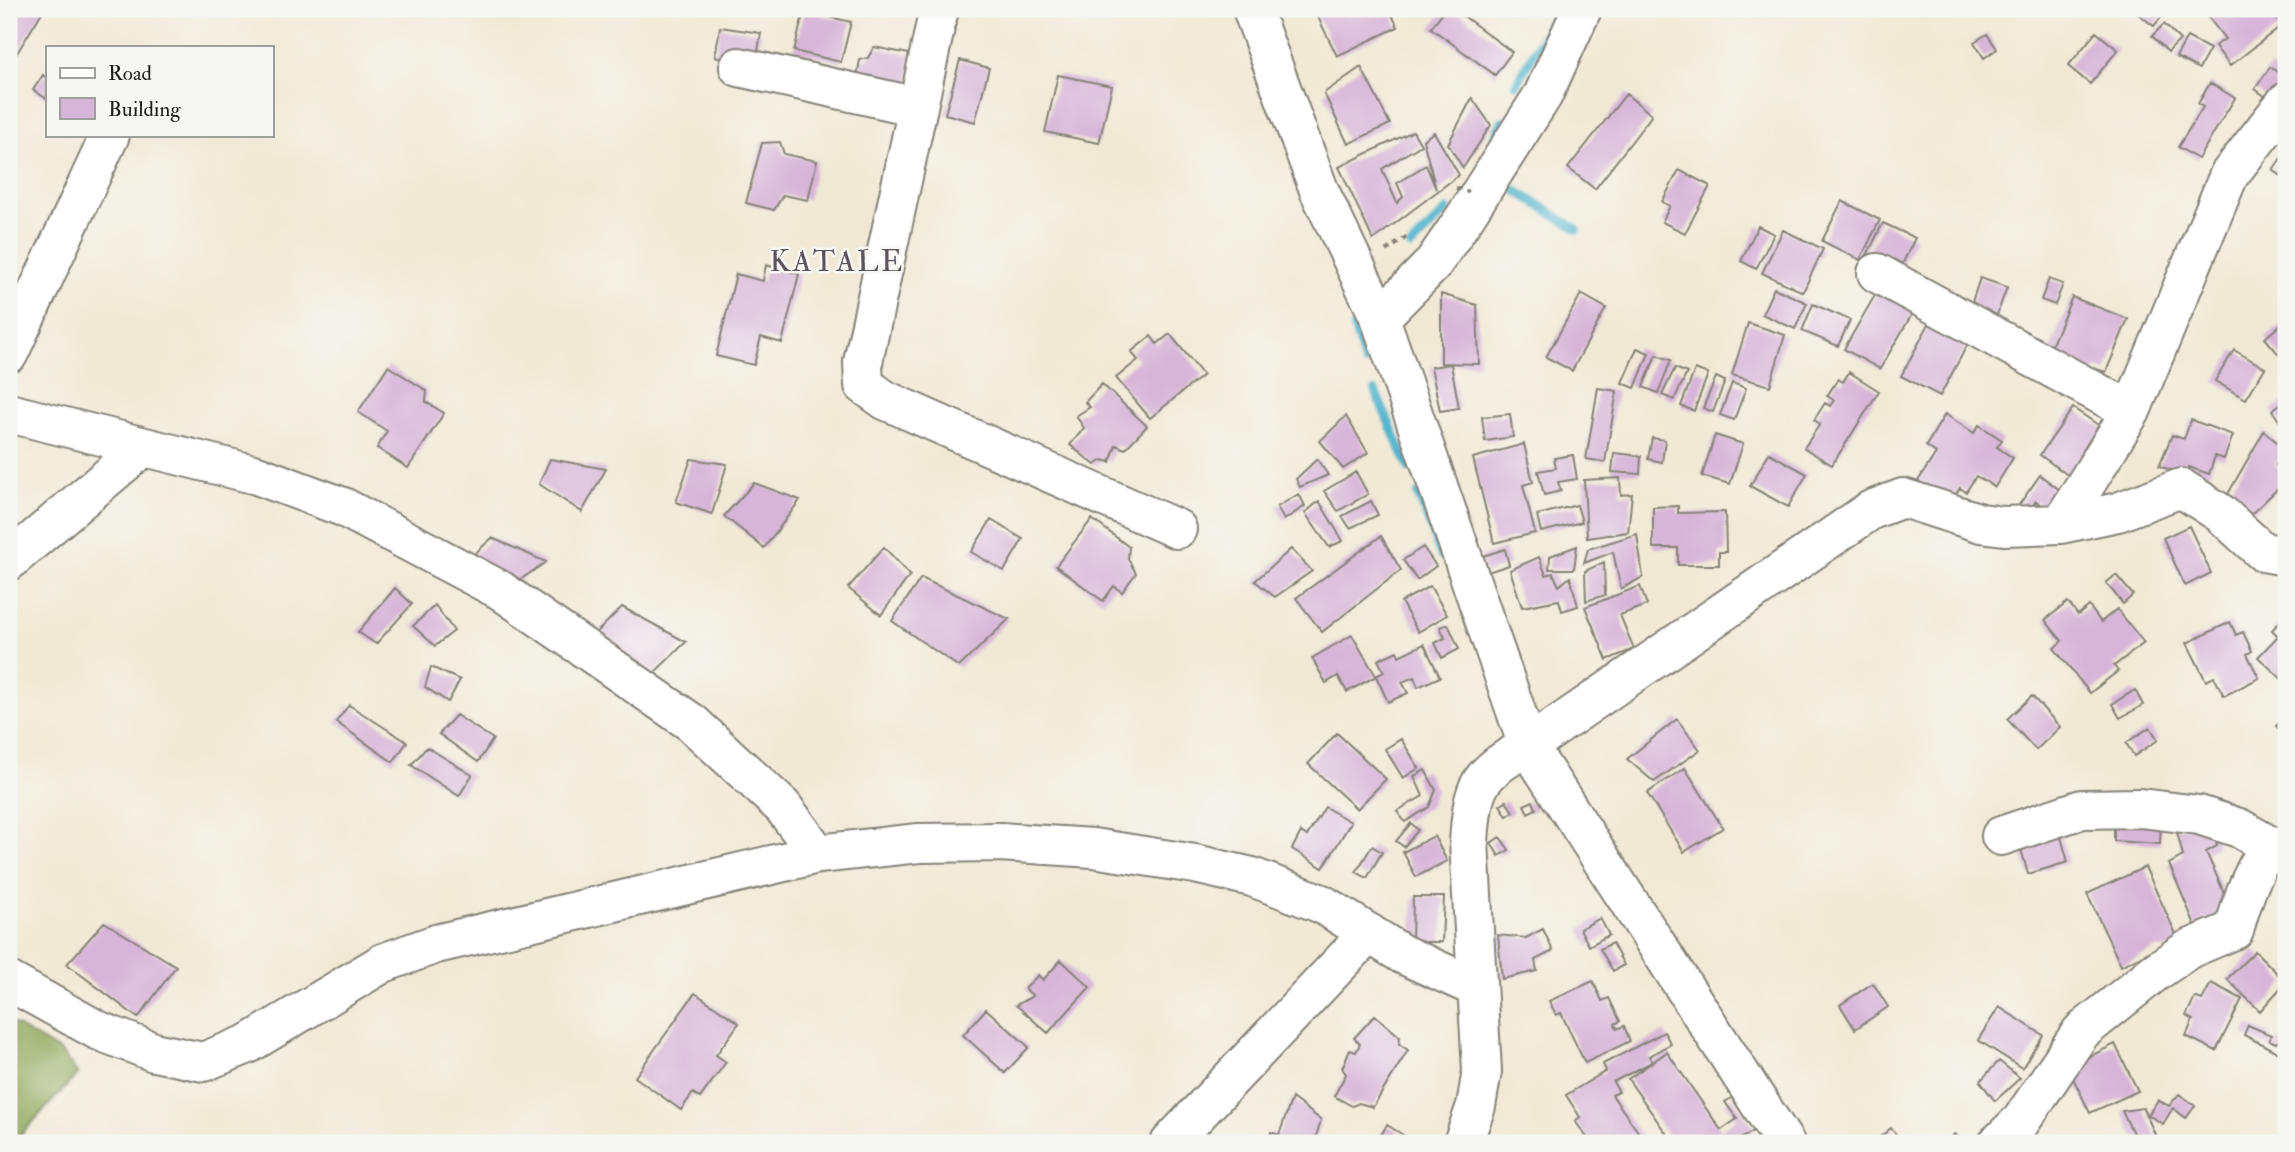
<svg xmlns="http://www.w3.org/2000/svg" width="2295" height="1152" viewBox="0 0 2295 1152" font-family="'IM FELL Double Pica',serif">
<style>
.forest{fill:#8ea556;stroke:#556039;stroke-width:2}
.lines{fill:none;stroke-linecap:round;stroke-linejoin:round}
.stream{stroke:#4db2cc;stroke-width:9}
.building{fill:#d7b5d8}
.minor-casing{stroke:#868278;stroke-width:42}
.path{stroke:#868278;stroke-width:4.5;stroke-dasharray:5 5;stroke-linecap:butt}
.minor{stroke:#fff;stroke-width:38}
.path-bridge{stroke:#868278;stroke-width:4.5;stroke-dasharray:5 5;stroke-linecap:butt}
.labels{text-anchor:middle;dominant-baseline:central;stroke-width:5;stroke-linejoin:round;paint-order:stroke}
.quarter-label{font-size:30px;letter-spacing:2px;fill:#5d525e;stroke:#f6f6f2}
</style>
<rect width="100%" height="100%" fill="#f6f6f2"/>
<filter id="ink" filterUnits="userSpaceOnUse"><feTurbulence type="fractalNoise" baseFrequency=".0143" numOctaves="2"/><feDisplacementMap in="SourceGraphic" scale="14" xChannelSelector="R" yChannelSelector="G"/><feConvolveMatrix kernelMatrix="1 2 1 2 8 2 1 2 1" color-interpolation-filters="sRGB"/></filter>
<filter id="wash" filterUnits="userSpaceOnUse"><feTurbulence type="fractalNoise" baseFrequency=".00686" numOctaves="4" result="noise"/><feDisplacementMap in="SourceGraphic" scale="28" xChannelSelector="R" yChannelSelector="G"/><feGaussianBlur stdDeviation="1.57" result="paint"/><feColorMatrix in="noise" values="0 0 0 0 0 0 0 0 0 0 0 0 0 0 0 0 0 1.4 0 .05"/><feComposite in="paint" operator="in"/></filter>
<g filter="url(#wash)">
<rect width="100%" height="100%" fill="#f1e9d5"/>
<path class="forest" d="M 9,1021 L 61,1052 L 78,1074 L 13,1143 L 9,1143 Z"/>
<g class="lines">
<path class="stream" d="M 1516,84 L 1559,9
M 1495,137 L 1502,121
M 1500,185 L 1502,182 L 1577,229
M 1411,246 L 1447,210
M 1354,327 L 1365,362
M 1375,391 L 1409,468
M 1418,494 L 1441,555"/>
</g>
<g id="blocks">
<path class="building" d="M 9,9 L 44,9 L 9,66 Z
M 1314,9 L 1389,9 L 1398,27 L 1337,56 Z
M 1445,9 L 1454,9 L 1512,52 L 1495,75 L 1431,28 Z
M 2143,9 L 2155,9 L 2163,15 L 2154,26 L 2138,14 Z
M 2202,9 L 2269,9 L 2282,25 L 2230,66 L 2215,46 L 2225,39 Z
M 804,11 L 851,22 L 841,62 L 794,51 Z
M 2164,24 L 2180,40 L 2168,52 L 2152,36 Z
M 720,27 L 761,33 L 756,63 L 715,57 Z
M 2096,32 L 2118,50 L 2090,84 L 2068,66 Z
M 1987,34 L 1997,49 L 1984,58 L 1974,42 Z
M 2187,37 L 2210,49 L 2199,69 L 2176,57 Z
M 874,47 L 914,55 L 906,96 L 855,87 L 860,60 L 868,58 Z
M 960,60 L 989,68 L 975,122 L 945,114 Z
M 1361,67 L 1390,124 L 1348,144 L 1324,93 Z
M 2270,67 L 2286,78 L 2273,102 L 2255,89 Z
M 43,75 L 47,78 L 47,99 L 33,90 Z
M 1058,75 L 1112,86 L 1099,143 L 1045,132 Z
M 2210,83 L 2235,98 L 2198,159 L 2178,147 L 2203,107 L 2198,104 Z
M 1626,94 L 1652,115 L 1595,189 L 1568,168 Z
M 1472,98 L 1491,125 L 1463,168 L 1448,144 Z
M 1413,131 L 1421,145 L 1382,169 L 1397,203 L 1403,197 L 1397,183 L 1426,165 L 1436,189 L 1423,140 L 1434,132 L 1459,175 L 1373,240 L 1339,167 Z
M 780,142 L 784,154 L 817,161 L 808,200 L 783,195 L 774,210 L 746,203 L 762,143 Z
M 2286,151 L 2286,179 L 2273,170 Z
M 1679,170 L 1710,186 L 1685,233 L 1662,222 L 1670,206 L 1662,202 Z
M 1842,201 L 1880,220 L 1860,260 L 1822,241 Z
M 1883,223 L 1915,238 L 1896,277 L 1864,261 Z
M 1758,226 L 1774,234 L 1756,269 L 1741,261 Z
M 1783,230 L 1823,249 L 1803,292 L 1762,273 Z
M 766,265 L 799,274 L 782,343 L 761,337 L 754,365 L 716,356 L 736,274 L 763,281 Z
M 1980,278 L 2007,287 L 1994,323 L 1968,314 Z
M 2049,279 L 2063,284 L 2055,305 L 2041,300 Z
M 1774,288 L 1807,303 L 1795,329 L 1762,314 Z
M 1879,288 L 1915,309 L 1880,369 L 1844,349 Z
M 1441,294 L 1477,305 L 1479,364 L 1441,363 Z
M 1581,294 L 1606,308 L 1572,371 L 1546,357 Z
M 2072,297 L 2128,319 L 2106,372 L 2096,369 L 2092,380 L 2050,349 Z
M 1813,304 L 1850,320 L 1838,346 L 1802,331 Z
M 1931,320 L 1970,340 L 1940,396 L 1901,376 Z
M 2286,320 L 2286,363 L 2265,338 Z
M 1748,323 L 1785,335 L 1770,386 L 1732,375 Z
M 1170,334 L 1203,375 L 1150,418 L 1116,378 L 1138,360 L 1131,352 L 1151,336 L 1157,344 Z
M 1637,348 L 1649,353 L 1635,388 L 1622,383 Z
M 2234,350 L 2265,368 L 2246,399 L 2215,381 Z
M 1656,355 L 1671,360 L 1658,393 L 1643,387 Z
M 1451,364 L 1459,408 L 1440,411 L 1431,367 Z
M 388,366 L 427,391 L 426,402 L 444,413 L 408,468 L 377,448 L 387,431 L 358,412 Z
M 1675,368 L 1687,373 L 1674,400 L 1662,395 Z
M 1695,369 L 1708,374 L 1694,411 L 1681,406 Z
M 1849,372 L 1879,391 L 1832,465 L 1804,448 L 1820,424 L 1814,420 L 1825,403 L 1830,406 L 1834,400 L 1827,396 L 1838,379 L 1843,382 Z
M 1716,377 L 1725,381 L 1713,412 L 1703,408 Z
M 1732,383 L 1746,388 L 1734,420 L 1720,415 Z
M 1102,384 L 1147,426 L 1125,449 L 1116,445 L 1110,462 L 1103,460 L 1095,465 L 1070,445 L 1084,428 L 1076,416 L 1090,407 L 1085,402 Z
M 1598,388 L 1617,391 L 1605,462 L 1586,459 Z
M 2286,400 L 2286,431 L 2272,410 Z
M 2073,408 L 2107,431 L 2069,476 L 2040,455 Z
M 1510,414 L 1513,437 L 1485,441 L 1482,417 Z
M 1945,414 L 1974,433 L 1979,425 L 2002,440 L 1997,447 L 2013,458 L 1995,487 L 1976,476 L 1966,492 L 1960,488 L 1951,502 L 1918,481 L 1936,453 L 1926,446 Z
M 1346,416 L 1368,453 L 1343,469 L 1320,441 Z
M 2191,420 L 2233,435 L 2224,459 L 2215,456 L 2209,474 L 2189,467 L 2184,482 L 2168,476 L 2171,470 L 2159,466 L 2172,435 L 2184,439 Z
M 2264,431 L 2286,450 L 2276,465 L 2286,481 L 2246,519 L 2225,499 Z
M 1715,435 L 1743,444 L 1730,484 L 1702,476 Z
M 1652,438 L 1665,440 L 1662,462 L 1648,459 Z
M 1524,444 L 1533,482 L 1523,485 L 1535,533 L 1494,543 L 1473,458 Z
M 1614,453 L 1641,456 L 1640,474 L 1612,472 Z
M 1769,453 L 1807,474 L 1788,507 L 1750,486 Z
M 1573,455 L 1577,479 L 1558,482 L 1561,491 L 1544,495 L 1538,471 L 1556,468 L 1554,458 Z
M 550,459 L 606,469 L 582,512 L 539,484 Z
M 691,459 L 727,464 L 712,514 L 676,502 Z
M 1317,459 L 1328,475 L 1300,487 L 1296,479 Z
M 1356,472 L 1368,494 L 1338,511 L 1324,491 Z
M 2040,475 L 2065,494 L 2052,512 L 2036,501 L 2024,519 L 2014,512 Z
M 1620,478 L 1621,495 L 1632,494 L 1628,532 L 1587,538 L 1584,480 Z
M 754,483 L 800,500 L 764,548 L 724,516 Z
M 2286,488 L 2286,506 L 2278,493 Z
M 1299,494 L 1305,506 L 1284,520 L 1277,507 Z
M 1319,501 L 1343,541 L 1329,547 L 1305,513 Z
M 1371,501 L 1378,515 L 1350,528 L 1342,516 Z
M 1577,505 L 1582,522 L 1541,532 L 1537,515 Z
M 1678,506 L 1678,513 L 1725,512 L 1726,552 L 1719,552 L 1719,565 L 1678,565 L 1678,548 L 1653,548 L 1653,507 Z
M 1092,519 L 1129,547 L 1128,559 L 1136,573 L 1122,592 L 1114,586 L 1103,601 L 1056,566 Z
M 991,520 L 1023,539 L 1004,571 L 971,552 Z
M 2189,526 L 2211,573 L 2185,586 L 2163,538 Z
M 1637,534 L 1643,577 L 1621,589 L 1613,552 L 1584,563 L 1588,549 Z
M 1381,536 L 1401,570 L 1322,632 L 1296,598 Z
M 492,538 L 546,562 L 514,584 L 470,558 Z
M 1577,546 L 1574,569 L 1549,569 L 1550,556 Z
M 884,547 L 910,575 L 881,615 L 848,588 Z
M 1423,547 L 1436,566 L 1417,580 L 1403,560 Z
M 1291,549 L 1312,571 L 1275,597 L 1255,581 Z
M 1505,549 L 1509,565 L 1485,573 L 1480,557 Z
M 1539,557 L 1546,575 L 1553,573 L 1559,586 L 1570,577 L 1578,606 L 1562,611 L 1559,600 L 1522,607 L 1510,570 Z
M 1604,562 L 1605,595 L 1586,601 L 1585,571 Z
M 2116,575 L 2133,595 L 2123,604 L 2106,583 Z
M 921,578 L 1009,619 L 959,667 L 892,621 Z
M 1430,586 L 1447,615 L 1418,632 L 1401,602 Z
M 1640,586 L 1647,605 L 1620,615 L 1634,649 L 1607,660 L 1585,607 Z
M 395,588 L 412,604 L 376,644 L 358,632 Z
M 2068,602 L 2078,615 L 2089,606 L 2101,622 L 2117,609 L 2144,643 L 2114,666 L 2118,671 L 2090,693 L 2054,648 L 2062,641 L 2045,620 Z
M 435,605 L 454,631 L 435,646 L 413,626 Z
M 622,607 L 686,642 L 650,677 L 591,638 Z
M 2286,615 L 2286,683 L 2258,657 L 2278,636 L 2272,630 Z
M 2230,622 L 2236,635 L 2243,632 L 2252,651 L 2247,654 L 2259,678 L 2224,696 L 2214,677 L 2206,681 L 2187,643 Z
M 1448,624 L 1459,649 L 1442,658 L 1435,643 L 1445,638 L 1440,627 Z
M 1352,635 L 1376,676 L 1347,692 L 1338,676 L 1326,683 L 1312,658 Z
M 1424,644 L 1440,677 L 1418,687 L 1414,677 L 1402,682 L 1408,693 L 1388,702 L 1376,676 L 1384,672 L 1378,660 L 1397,651 L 1399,656 Z
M 431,667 L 460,680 L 448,702 L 425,687 Z
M 2135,690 L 2143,705 L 2120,718 L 2112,704 Z
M 2032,696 L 2060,727 L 2036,750 L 2007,719 Z
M 349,705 L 407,742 L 393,762 L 336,722 Z
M 456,715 L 493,739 L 478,762 L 439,734 Z
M 2286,717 L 2286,737 L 2276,726 Z
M 1677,719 L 1700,750 L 1654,782 L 1627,759 Z
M 2150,727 L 2158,740 L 2134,756 L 2126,743 Z
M 1337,733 L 1386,779 L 1357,809 L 1308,764 Z
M 1401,739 L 1419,768 L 1403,778 L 1385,749 Z
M 427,747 L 472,775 L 459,796 L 411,765 Z
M 1685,768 L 1723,828 L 1684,852 L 1647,793 Z
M 1425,770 L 1436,790 L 1429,807 L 1405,822 L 1397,811 L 1423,796 L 1414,776 Z
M 1506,801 L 1513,812 L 1507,816 L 1500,805 Z
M 1533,801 L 1536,809 L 1528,813 L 1524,805 Z
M 1325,807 L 1351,822 L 1323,868 L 1292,849 L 1301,832 L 1307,836 Z
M 2114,816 L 2161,818 L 2160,844 L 2114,841 Z
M 1411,823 L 1418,830 L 1404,847 L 1396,841 Z
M 2057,823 L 2068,862 L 2028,874 L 2017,835 Z
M 2212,825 L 2217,846 L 2206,852 L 2234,915 L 2198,932 L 2169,864 L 2183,856 L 2176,828 Z
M 1434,836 L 1447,861 L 1416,877 L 1403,852 Z
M 1500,837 L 1509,850 L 1499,856 L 1491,843 Z
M 1372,846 L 1382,852 L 1367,878 L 1356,872 Z
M 2145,867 L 2183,949 L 2155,949 L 2121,966 L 2087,894 Z
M 1413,897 L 1444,897 L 1442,942 L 1412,942 Z
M 1600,918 L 1609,935 L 1589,946 L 1580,929 Z
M 104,922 L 176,966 L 138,1018 L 67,964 Z
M 1543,929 L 1553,951 L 1535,960 L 1537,971 L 1502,979 L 1498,935 L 1526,938 Z
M 1612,943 L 1624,965 L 1613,971 L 1600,949 Z
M 2255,951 L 2286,982 L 2260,1011 L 2227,979 Z
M 1061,960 L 1090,987 L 1048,1033 L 1016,1005 L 1033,996 L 1025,989 L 1038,975 L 1043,980 Z
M 1593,981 L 1602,1001 L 1609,998 L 1620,1021 L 1615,1024 L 1617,1029 L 1624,1026 L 1630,1041 L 1585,1063 L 1561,1013 L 1556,1015 L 1549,1001 Z
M 1873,983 L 1888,1007 L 1855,1029 L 1840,1005 Z
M 2211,983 L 2242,999 L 2216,1051 L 2186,1036 L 2193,1020 L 2186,1016 L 2195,997 L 2202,1000 Z
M 695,993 L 739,1023 L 716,1055 L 726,1062 L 700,1098 L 693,1093 L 681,1110 L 635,1077 Z
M 1999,1007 L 2043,1035 L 2022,1068 L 1978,1040 Z
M 986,1009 L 1029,1047 L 1005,1073 L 963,1035 Z
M 1375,1015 L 1400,1037 L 1399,1044 L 1408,1050 L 1373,1107 L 1359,1103 L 1352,1106 L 1334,1096 L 1346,1074 L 1342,1068 L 1350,1050 L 1356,1052 L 1360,1044 L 1354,1038 Z
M 2248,1025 L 2271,1035 L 2269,1040 L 2276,1043 L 2286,1036 L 2286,1053 L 2283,1055 L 2244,1035 Z
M 1664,1032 L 1671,1044 L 1649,1056 L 1652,1062 L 1613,1082 L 1619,1092 L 1612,1095 L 1646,1143 L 1591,1143 L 1575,1121 L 1580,1117 L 1566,1095 L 1606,1071 L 1603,1064 Z
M 2115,1044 L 2138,1091 L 2090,1113 L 2071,1074 L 2079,1070 L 2076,1063 Z
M 1667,1052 L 1721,1130 L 1737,1119 L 1725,1102 L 1733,1097 L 1755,1130 L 1734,1143 L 1714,1143 L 1710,1138 L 1702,1143 L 1673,1143 L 1628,1079 Z
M 1999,1061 L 2020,1078 L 1995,1101 L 1980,1081 Z
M 2179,1094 L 2195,1106 L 2186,1118 L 2173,1108 L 2163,1124 L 2148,1115 L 2158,1100 L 2169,1106 Z
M 1292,1098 L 1321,1120 L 1314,1143 L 1267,1143 L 1271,1132 L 1279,1135 Z
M 2143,1108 L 2159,1143 L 2138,1143 L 2122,1111 Z
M 1387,1125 L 1416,1143 L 1376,1143 Z
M 1891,1128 L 1903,1143 L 1873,1143 Z
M 1954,1134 L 1969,1143 L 1948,1143 Z"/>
</g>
</g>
<g filter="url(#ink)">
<use href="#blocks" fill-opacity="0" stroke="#868278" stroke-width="2"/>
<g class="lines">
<g class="minor-casing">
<path id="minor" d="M 939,9 L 863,362 L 864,385 L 885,400 L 1177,529
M 1252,9 L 1319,190 L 1380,318 L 1528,746 L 1785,1143
M 739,67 L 918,107
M 1877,273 L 2131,411
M 1380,318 L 1432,265 L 1465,217 L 1543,95 L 1582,9
M 9,353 L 110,135
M 9,413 L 257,475 L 343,507 L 500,590 L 692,723 L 783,807 L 818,854
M 2061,524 L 2118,512 L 2181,488 L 2220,513 L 2263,552 L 2286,556
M 9,561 L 142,448
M 2001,836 L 2082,809 L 2140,808 L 2199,815 L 2239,828 L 2284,854
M 9,981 L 97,1030 L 154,1052 L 203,1062 L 248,1044 L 383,963 L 436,944 L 818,854 L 919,843 L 1000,842 L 1093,848 L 1195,864 L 1252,877 L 1322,904 L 1402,954 L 1477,988
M 1170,1143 L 1369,933
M 1463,1143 L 1476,1106 L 1482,1071 L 1469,842 C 1473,784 1477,775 1528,746 L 1871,510 L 1903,498 L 1981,523 L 2004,526 L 2061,524 L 2131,411 L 2229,175 L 2286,102
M 1998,1143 L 2021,1121 L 2081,1032 L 2154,973 L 2189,949 L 2234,930 C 2243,898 2250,876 2268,849 L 2284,854 L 2286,851"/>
</g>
<path class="path" d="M 1386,251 L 1408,236"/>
<use href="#minor" class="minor"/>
<path class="path-bridge" d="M 1456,188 L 1469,192"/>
</g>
</g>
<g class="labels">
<g class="quarter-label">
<text x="837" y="261">KATALE</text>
</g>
</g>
<rect width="2295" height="1152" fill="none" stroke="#f6f6f2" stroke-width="35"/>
<rect x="46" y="46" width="228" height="91" fill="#f6f6f2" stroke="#9f9f9c" stroke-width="2"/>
<rect x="60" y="68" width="35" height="10" fill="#ffffff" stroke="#9f9f9c" stroke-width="2"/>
<text x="108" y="80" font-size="21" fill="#1c1c1c">Road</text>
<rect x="60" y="98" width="35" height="21" fill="#d7b5d8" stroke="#9f9f9c" stroke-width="2"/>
<text x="108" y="116" font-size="21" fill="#1c1c1c">Building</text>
</svg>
